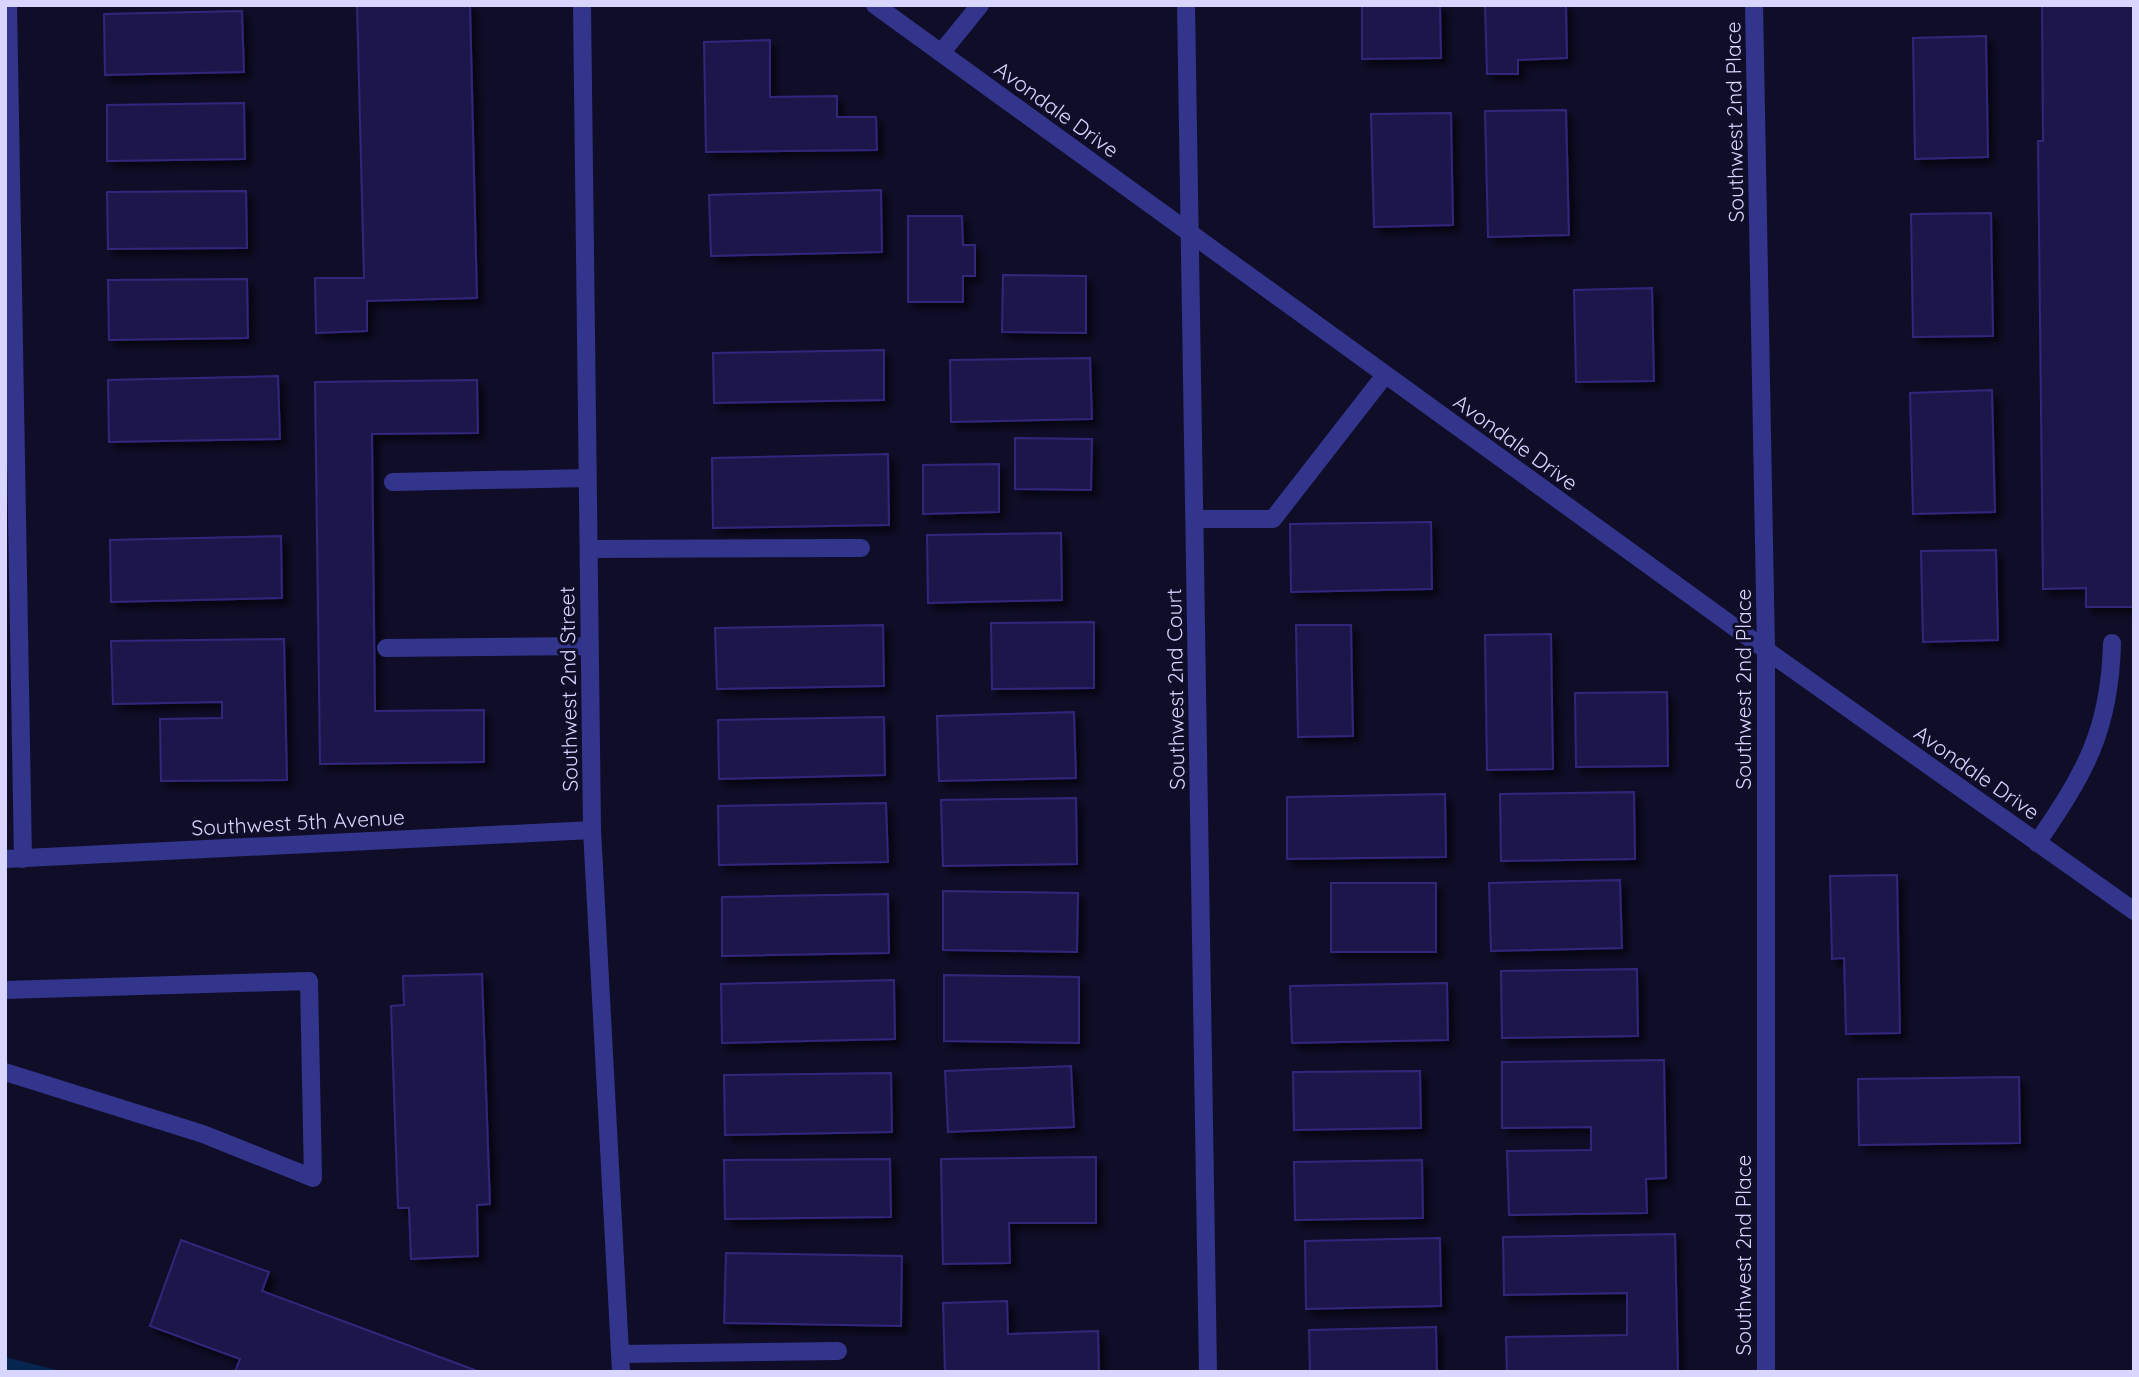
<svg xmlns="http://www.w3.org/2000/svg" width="2139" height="1377" viewBox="0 0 2139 1377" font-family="Quicksand,sans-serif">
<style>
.water{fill:#06254f}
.building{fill:#1f174c;stroke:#32277b;stroke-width:2;filter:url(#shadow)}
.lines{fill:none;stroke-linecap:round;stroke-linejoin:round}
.minor{stroke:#33358d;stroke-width:18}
.labels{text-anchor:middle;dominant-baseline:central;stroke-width:6;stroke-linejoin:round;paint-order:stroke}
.street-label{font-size:21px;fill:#d8d5ff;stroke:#100d29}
</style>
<defs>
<filter id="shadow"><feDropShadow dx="6" dy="6" stdDeviation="3.5" flood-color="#0009"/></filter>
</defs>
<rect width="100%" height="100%" fill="#100d29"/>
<path class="water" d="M 5,1357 L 65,1372 L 5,1372 Z"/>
<path class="building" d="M 357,5 L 470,5 L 477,298 L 367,301 L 367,331 L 316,333 L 315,278 L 364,278 Z
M 1362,5 L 1440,5 L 1441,58 L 1362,59 Z
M 1485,5 L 1566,5 L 1567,58 L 1518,60 L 1518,74 L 1487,74 Z
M 2042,5 L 2134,5 L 2134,607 L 2086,607 L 2086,588 L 2043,589 L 2038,141 L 2043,141 Z
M 242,11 L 244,72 L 105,75 L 104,14 Z
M 1986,36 L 1988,157 L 1915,159 L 1913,38 Z
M 770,40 L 770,97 L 837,96 L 837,117 L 876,117 L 877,150 L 706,152 L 704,42 Z
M 244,103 L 245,159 L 107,161 L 107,105 Z
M 1566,110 L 1569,235 L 1488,237 L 1485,111 Z
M 1451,113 L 1453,225 L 1374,227 L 1371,114 Z
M 881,190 L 882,252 L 711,256 L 709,195 Z
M 246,191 L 247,248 L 108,249 L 107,192 Z
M 1991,213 L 1993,336 L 1913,337 L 1911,214 Z
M 908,216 L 962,216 L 963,245 L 975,245 L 975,276 L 963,276 L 963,302 L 908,302 Z
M 1003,275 L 1086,276 L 1086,333 L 1002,332 Z
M 247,279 L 248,338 L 109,340 L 108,280 Z
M 1652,288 L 1654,381 L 1576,382 L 1574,290 Z
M 884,350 L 884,400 L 714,403 L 713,353 Z
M 1090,358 L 1092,419 L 951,422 L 950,360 Z
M 278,376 L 280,439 L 109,442 L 108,380 Z
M 477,380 L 478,433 L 372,434 L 375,711 L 484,710 L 484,762 L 320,764 L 315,382 Z
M 1992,390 L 1995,512 L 1913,514 L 1910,393 Z
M 1015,438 L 1092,439 L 1091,490 L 1015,489 Z
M 888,454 L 889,525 L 713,528 L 712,458 Z
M 999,464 L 999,512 L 923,514 L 923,465 Z
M 1431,522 L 1432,589 L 1291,592 L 1290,524 Z
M 1061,533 L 1062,600 L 928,603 L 927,535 Z
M 281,536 L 282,598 L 111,602 L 110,540 Z
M 1996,550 L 1998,640 L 1923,642 L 1921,551 Z
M 1094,622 L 1094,688 L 992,689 L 991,623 Z
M 883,625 L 884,686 L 717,689 L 715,628 Z
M 1296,625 L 1351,625 L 1353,736 L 1298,737 Z
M 1551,634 L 1553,769 L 1487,770 L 1485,635 Z
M 284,639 L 287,780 L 161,781 L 160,719 L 222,718 L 222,702 L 113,704 L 111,641 Z
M 1667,692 L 1668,766 L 1576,767 L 1575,693 Z
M 1074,712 L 1076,778 L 939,781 L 937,716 Z
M 884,717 L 885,775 L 719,779 L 718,720 Z
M 1634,792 L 1635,859 L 1501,861 L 1500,794 Z
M 1445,794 L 1446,857 L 1287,859 L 1287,797 Z
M 1076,798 L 1077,864 L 943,866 L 941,800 Z
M 886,803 L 888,862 L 719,865 L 718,806 Z
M 1897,875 L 1900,1033 L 1846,1034 L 1844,958 L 1832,959 L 1830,876 Z
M 1620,880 L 1622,948 L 1491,951 L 1489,883 Z
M 1331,883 L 1436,883 L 1436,952 L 1331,952 Z
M 943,891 L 1078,893 L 1077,952 L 943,950 Z
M 888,894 L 889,953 L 722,956 L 722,897 Z
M 1637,969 L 1638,1036 L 1502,1038 L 1501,971 Z
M 482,974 L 490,1204 L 477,1205 L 478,1256 L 411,1259 L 409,1208 L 398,1208 L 391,1006 L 404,1005 L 403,976 Z
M 944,975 L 1079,977 L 1079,1043 L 944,1041 Z
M 894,980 L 895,1039 L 722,1043 L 721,984 Z
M 1447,983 L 1448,1040 L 1292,1043 L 1290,986 Z
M 1664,1060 L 1666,1178 L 1646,1179 L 1647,1213 L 1509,1215 L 1507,1151 L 1591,1150 L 1591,1127 L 1502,1128 L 1502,1062 Z
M 1071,1066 L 1074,1127 L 948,1132 L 945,1071 Z
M 1420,1071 L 1421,1128 L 1294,1130 L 1293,1072 Z
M 891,1073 L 892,1132 L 725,1135 L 724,1075 Z
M 2019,1077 L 2020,1143 L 1859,1145 L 1858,1079 Z
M 1096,1157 L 1096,1223 L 1009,1223 L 1010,1263 L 943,1264 L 941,1159 Z
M 890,1159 L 891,1217 L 725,1219 L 724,1160 Z
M 1422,1160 L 1423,1218 L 1295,1220 L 1294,1162 Z
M 1675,1234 L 1678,1372 L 1507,1372 L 1506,1337 L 1627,1335 L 1627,1293 L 1504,1295 L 1503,1237 Z
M 1440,1238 L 1441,1306 L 1306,1309 L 1305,1241 Z
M 181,1240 L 269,1272 L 262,1291 L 480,1372 L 235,1372 L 240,1359 L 150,1326 Z
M 726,1253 L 902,1256 L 901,1326 L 724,1323 Z
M 1007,1301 L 1008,1334 L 1098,1331 L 1099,1372 L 945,1372 L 943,1303 Z
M 1436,1327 L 1437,1372 L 1310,1372 L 1309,1330 Z"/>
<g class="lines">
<path class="minor" d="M 8,5 L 23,859
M 582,5 L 592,830 L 621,1372
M 875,5 L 1766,650 L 2134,911
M 1186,5 L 1208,1372
M 1754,5 L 1766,650 L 1766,1372
M 941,53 L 980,5
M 393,482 L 588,478
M 1195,519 L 1273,519 L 1385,375
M 589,549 L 861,548
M 386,648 L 590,646
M 2037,843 C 2085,773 2110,730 2112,643
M 5,859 L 592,830
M 5,990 L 309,981 L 313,1178 L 203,1134 L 5,1072
M 620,1354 L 838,1351"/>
</g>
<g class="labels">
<g class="street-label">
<text transform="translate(1057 109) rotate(36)">Avondale Drive</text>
<text transform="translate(1734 122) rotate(-91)">Southwest 2nd Place</text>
<text transform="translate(1516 442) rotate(36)">Avondale Drive</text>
<text transform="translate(568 689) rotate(-91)">Southwest 2nd Street</text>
<text transform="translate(1175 689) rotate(-91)">Southwest 2nd Court</text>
<text transform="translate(1743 689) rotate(-90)">Southwest 2nd Place</text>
<text transform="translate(1977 772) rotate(35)">Avondale Drive</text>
<text transform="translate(298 822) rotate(-3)">Southwest 5th Avenue</text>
<text transform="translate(1743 1255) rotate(-90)">Southwest 2nd Place</text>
</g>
</g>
<rect width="2139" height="1377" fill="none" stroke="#d8d5ff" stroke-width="14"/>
</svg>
